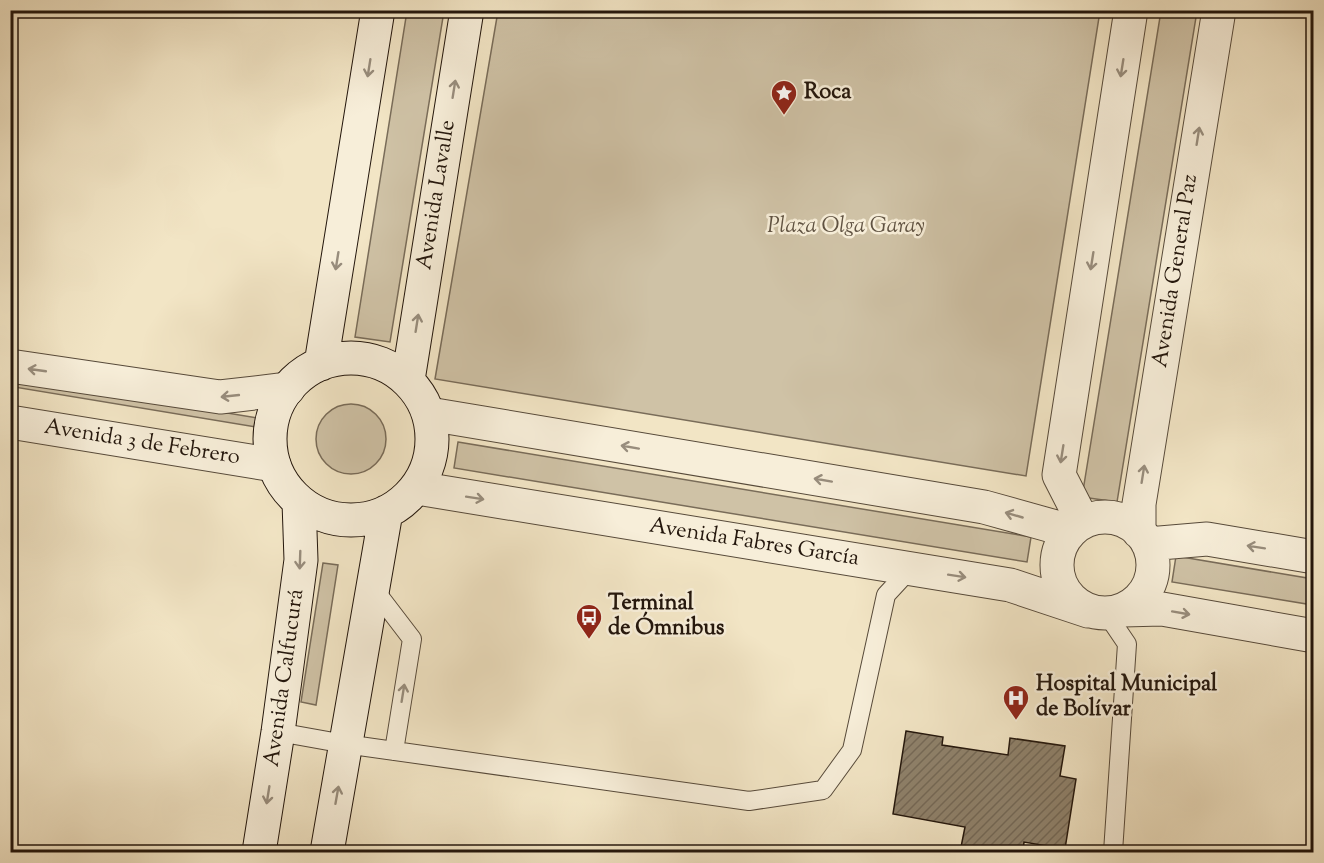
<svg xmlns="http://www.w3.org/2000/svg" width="1324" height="863" viewBox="0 0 1324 863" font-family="'Sorts Mill Goudy',serif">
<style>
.green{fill:#cfc2a6;stroke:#796c59;stroke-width:1.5}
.building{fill:url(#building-hatch);stroke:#23160c;stroke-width:1.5}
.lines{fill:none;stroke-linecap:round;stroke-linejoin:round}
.service-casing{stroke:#574a3a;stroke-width:20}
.tertiary-casing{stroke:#574a3a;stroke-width:35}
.secondary-casing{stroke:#23160c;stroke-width:35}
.service{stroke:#f7eed9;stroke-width:18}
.tertiary{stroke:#f7eed9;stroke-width:33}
.secondary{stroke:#f7eed9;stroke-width:33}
.oneway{stroke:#988d7d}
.labels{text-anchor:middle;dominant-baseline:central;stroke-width:5;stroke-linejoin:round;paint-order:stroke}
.poi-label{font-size:22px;font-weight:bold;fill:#23160c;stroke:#f7eed9;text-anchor:start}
.street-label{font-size:22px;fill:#23160c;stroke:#f7eed9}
.park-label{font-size:22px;font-style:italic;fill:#5f5242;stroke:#f7eed9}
</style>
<defs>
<pattern id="building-hatch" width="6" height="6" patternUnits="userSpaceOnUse" patternTransform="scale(1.5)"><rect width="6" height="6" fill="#8f826c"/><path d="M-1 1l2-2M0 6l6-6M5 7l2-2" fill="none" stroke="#746957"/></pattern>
</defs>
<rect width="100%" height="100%" fill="#f2e5c5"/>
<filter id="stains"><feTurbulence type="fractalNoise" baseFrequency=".00333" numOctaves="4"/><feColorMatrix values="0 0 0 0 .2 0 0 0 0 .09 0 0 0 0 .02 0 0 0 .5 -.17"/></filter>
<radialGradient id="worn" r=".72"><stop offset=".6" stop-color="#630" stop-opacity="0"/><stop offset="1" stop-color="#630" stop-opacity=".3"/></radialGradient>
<path class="green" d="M 407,11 L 444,11 L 390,342 L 355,337 Z
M 498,11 L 1100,11 L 1026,476 L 435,379 Z
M 1161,11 L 1197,11 L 1117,502 L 1082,497 Z
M 16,378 L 263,419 L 262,428 L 14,387 Z
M316 439a35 35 0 1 1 70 0a35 35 0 1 1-70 0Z
M 458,442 L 1031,537 L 1027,562 L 454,468 Z
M 1176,556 L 1313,579 L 1313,605 L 1172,582 Z
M 323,563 L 338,565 L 316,705 L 301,702 Z"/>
<path class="building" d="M 906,731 L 943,737 L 942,745 L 1008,755 L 1010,738 L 1065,746 L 1060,776 L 1076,779 L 1065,849 L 1024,842 L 1023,852 L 960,852 L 965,827 L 893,814 Z"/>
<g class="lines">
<g class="service-casing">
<path id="service" d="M 373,588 L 412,639 L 394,751
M 1106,613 L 1127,644 L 1113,852
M 278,732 L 345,744 L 749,801 L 823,790 L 852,750 L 886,595 L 911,568"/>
</g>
<g class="tertiary-casing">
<path id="tertiary" d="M 10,366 L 220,397 L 288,389
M 429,414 L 984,507 L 1070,531
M 10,422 L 274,465
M 417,488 L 1010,585 L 1088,611
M1057 565a48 48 0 1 1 96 0a48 48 0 1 1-96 0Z
M 1083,522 L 1059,475 L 1131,10
M 1139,532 L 1139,504 L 1219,10
M 1148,544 L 1207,539 L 1314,557
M 1123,610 L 1162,609 L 1314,636"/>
</g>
<g class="secondary-casing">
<path id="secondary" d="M270 439a81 81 0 1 1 162 0a81 81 0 1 1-162 0Z
M 321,364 L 378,10
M 408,380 L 467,10
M 259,852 L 278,732 L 301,560 L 299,502
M 327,852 L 386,512"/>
</g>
<use href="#service" class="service"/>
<use href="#tertiary" class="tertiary"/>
<use href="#secondary" class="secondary"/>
</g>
<defs><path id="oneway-shaft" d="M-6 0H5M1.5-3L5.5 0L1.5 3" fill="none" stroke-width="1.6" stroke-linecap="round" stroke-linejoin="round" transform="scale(1.5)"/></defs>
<g class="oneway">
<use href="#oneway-shaft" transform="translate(369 68) rotate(99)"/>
<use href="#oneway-shaft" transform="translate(1122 68) rotate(99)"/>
<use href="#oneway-shaft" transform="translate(454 89) rotate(-81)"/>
<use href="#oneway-shaft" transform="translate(1198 136) rotate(-81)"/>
<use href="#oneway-shaft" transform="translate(337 261) rotate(99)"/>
<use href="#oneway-shaft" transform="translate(1092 261) rotate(99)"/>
<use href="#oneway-shaft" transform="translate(417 323) rotate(-81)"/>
<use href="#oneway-shaft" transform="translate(37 370) rotate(-172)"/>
<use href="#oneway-shaft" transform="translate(230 396) rotate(174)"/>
<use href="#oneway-shaft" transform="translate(630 447) rotate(-170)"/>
<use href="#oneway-shaft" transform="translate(1062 454) rotate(99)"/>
<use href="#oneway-shaft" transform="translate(1143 474) rotate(-81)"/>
<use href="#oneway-shaft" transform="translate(823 480) rotate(-170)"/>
<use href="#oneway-shaft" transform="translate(475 498) rotate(9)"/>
<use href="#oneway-shaft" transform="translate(1014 515) rotate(-164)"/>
<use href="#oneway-shaft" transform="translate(1256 547) rotate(-171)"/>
<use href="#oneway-shaft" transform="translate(300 560) rotate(92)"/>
<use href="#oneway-shaft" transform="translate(957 576) rotate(9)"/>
<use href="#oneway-shaft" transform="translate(1181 613) rotate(10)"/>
<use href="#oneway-shaft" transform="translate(403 693) rotate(-81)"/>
<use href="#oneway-shaft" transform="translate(268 795) rotate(99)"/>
<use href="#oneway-shaft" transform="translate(337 795) rotate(-80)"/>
</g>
<defs>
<g id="sight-pin" transform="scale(1.35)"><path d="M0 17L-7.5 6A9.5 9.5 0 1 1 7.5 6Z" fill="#8f2418" stroke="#f7eed9"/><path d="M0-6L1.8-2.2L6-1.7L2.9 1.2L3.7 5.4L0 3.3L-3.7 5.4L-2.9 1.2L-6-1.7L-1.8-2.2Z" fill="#fff"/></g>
<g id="bus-pin" transform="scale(1.35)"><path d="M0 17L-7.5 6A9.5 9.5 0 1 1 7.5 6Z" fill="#8f2418" stroke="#f7eed9"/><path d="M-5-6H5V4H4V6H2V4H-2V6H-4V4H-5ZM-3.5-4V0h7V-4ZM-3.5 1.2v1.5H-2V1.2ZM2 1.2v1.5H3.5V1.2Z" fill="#fff"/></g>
<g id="hospital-pin" transform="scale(1.35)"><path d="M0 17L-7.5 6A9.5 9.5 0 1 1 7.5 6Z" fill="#8f2418" stroke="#f7eed9"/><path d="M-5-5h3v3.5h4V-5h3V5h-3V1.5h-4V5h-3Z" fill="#fff"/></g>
</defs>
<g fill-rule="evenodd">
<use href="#sight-pin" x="784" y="93"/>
<use href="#bus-pin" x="589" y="617"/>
<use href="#hospital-pin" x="1016" y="698"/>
</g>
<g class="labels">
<g class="poi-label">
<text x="804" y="93">Roca</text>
<text x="608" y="604">Terminal<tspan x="608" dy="25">de Ómnibus</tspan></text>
<text x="1036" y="685">Hospital Municipal<tspan x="1036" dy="25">de Bolívar</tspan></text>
</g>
<g class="street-label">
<text transform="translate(437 195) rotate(-81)">Avenida Lavalle</text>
<text transform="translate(1176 271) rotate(-81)">Avenida General Paz</text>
<text transform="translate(142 443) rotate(9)">Avenida 3 de Febrero</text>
<text transform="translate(754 543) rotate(9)">Avenida Fabres García</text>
<text transform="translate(285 678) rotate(-82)">Avenida Calfucurá</text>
</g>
<g class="park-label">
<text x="846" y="227">Plaza Olga Garay</text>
</g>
</g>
<rect width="1324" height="863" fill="none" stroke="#f2e5c5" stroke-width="36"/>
<rect x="12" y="12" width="1300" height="839" fill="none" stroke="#23160c" stroke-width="3"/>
<rect x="18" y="18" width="1288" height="827" fill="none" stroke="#23160c" stroke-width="1.5"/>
<rect width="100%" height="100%" filter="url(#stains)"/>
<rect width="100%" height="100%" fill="url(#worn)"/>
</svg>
